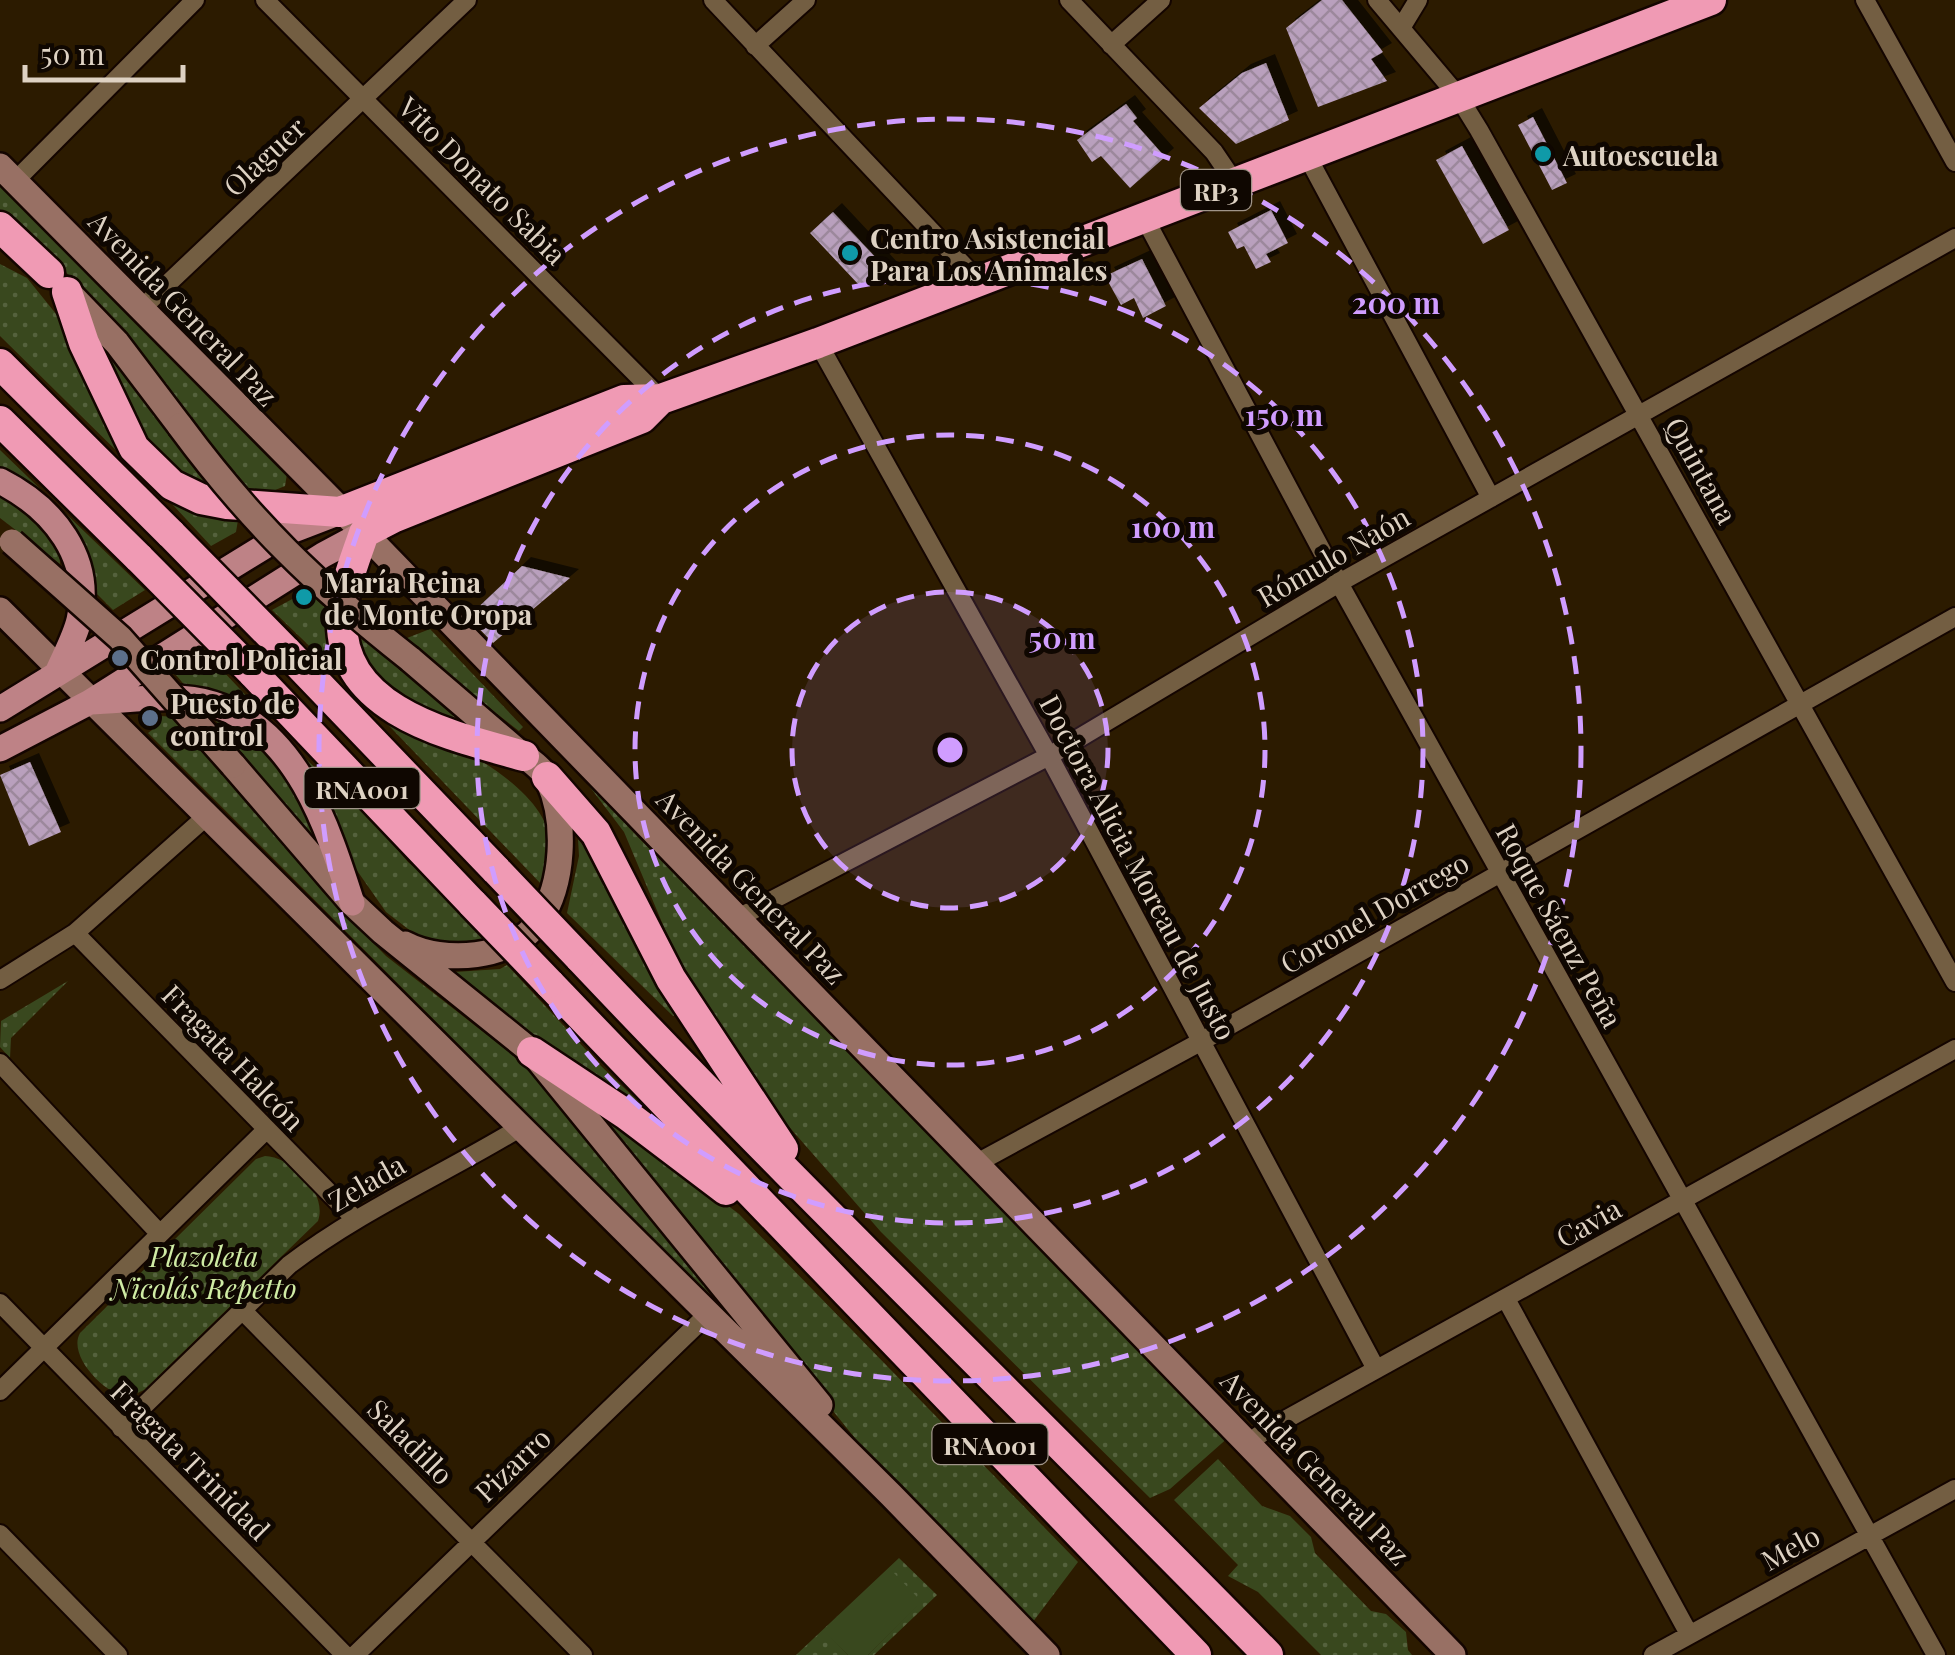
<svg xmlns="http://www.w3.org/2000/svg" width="1955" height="1655" viewBox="0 0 1955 1655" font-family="'Playfair Display',serif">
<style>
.grass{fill:url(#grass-dots)}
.pitch{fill:#39481e}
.building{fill:url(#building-cross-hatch);filter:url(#shadow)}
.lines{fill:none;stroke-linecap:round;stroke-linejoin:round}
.street-casing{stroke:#140500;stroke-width:22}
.secondary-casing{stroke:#140500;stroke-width:30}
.primary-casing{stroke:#140500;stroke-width:30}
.highway-casing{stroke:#140500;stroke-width:35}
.street{stroke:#735e42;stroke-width:18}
.secondary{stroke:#987064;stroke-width:25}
.primary{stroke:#be8286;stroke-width:25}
.highway{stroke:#f09ab4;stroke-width:30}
.secondary-bridge-casing{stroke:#140500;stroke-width:30;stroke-linecap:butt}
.highway-bridge-casing{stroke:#140500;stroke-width:35;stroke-linecap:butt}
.secondary-bridge{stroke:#987064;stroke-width:25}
.highway-bridge{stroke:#f09ab4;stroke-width:30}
.ring{fill:none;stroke:#d09dff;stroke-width:5;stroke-dasharray:18 12}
.culture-dot{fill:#0f9aa8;stroke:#0f0701;stroke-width:4}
.service-dot{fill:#5c6f8a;stroke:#0f0701;stroke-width:4}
.labels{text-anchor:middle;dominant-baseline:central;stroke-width:10;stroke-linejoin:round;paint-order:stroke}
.shield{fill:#0f0701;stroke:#a09589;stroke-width:2.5}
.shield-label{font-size:25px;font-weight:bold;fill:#ded2c3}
.poi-label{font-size:28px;font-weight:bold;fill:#ded2c3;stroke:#0f0701;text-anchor:start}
.street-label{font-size:28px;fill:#ded2c3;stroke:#0f0701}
.park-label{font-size:28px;font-style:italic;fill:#d0eca5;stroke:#0f0701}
.centre{fill:#d09dff;stroke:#0f0701;stroke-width:5}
.ring-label{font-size:30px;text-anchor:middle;font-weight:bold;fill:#d09dff;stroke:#0f0701;stroke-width:10;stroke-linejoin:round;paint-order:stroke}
</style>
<defs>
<pattern id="grass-dots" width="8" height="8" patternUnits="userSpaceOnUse" patternTransform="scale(2.5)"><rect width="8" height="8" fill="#39481e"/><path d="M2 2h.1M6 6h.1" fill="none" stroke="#55623d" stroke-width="1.8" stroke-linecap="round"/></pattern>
<pattern id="building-cross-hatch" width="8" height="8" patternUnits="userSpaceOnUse" patternTransform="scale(2.5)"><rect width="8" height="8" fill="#b9a0bd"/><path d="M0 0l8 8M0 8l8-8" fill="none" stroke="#9c889c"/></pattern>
<filter id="shadow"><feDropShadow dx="9" dy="-9" stdDeviation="0" flood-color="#0009"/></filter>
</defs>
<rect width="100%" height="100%" fill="#2c1b00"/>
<path class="grass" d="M 0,185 L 287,474 L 285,486 L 268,493 L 250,490 L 72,278 L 0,212 Z
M 0,264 L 27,278 L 65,325 L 137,471 L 0,336 Z
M 106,353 L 216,491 L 167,466 L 141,438 L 101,357 Z
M 0,450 L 145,590 L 113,610 L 94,591 L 91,566 L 79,535 L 54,507 L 0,472 Z
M 160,491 L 207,517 L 238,520 L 236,532 L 211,546 Z
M 0,492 C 23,509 61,533 60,564 L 0,518 Z
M 307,591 L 331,613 L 356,691 L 272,610 Z
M 430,629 L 523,727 L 519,731 L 402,640 Z
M 352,630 L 409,675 L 477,736 L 380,686 Z
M 203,650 L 308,761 L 374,822 L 408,862 L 435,885 L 487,942 L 463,946 L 436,942 L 412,932 L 386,912 L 351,862 L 300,757 L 186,687 L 172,670 Z
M 371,707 C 431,735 592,793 542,885 Z
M 211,715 C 278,742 295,790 326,849 L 321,852 Z
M 160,716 L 178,717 L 323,892 L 386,956 L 509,1052 L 549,1088 L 736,1316 L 733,1320 L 148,733 L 152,730 L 152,724 Z
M 583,778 L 637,836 L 1230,1436 L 1170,1489 L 1150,1498 L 881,1232 L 784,1121 L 720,1038 L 674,951 L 624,832 Z
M 578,839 L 599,865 L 678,1013 L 673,1016 L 567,913 L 579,856 Z
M 507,965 L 601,1066 L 642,1105 L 640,1111 L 451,977 L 455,972 L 500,969 Z
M 68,981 L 11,1038 L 10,1058 L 0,1047 L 1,1021 Z
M 574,1090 L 739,1214 L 1078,1562 L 1029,1627 L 896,1489 Z
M 265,1156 C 292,1157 328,1193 318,1221 L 144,1390 L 129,1397 C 106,1396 67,1356 80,1333 L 256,1159 Z
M 1218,1459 L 1262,1506 L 1290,1516 L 1311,1537 L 1315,1553 L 1371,1611 L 1386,1614 L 1406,1632 L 1408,1650 L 1412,1655 L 1321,1655 L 1258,1592 L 1228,1576 L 1238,1565 L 1174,1500 Z
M 899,1558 L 937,1595 L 874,1655 L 868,1655 L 921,1602 L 828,1634 L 848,1655 L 796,1655 Z"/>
<path class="pitch" d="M 892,1571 L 922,1602 L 868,1655 L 848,1655 L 827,1634 Z"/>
<path class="building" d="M 1322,0 L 1342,0 L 1383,52 L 1371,59 L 1387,81 L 1318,107 L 1286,28 Z
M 1266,63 L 1289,120 L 1236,144 L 1199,108 L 1242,73 Z
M 1126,104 L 1137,118 L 1133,121 L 1165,157 L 1130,188 L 1101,156 L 1092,162 L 1077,140 Z
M 1533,117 L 1567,183 L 1552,190 L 1518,125 Z
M 1462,146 L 1509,230 L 1483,244 L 1436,160 Z
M 1271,210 L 1288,243 L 1266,254 L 1271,262 L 1256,269 L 1244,246 L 1237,249 L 1228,232 Z
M 833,212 L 891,274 L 859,285 L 810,233 Z
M 1142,259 L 1166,306 L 1143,318 L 1134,298 L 1121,305 L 1105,276 Z
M 522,566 L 570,578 L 493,643 L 468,617 Z
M 30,762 L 61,832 L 29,846 L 0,775 Z"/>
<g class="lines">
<g class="street-casing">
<path id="street" d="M 265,0 L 661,399
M 713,0 L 966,268 L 974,281
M 1069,0 L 1214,152 L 1235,183
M 1377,0 L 1458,96 L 1479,130 L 1955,982
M 1865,0 L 1955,162
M 1401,28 L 1418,0
M 1111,45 L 1161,0
M 755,46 L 806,0
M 1306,154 L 1491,498
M 15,181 L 195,0
M 1144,217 L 1339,583 L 1936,1655
M 140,310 L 467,0
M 818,343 L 1049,756 L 1376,1369
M 738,918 L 1049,756 L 1339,583 L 1955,238
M 75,933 L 354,1218
M 0,980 L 75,933 L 208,815
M 0,1063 L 160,1234
M 977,1163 L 1202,1041 L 1955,617
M 1506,1299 L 1689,1634
M 0,1303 L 345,1655
M 242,1310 L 583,1655
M 0,1391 L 267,1129
M 121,1428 L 289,1265 C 361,1210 444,1174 521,1127
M 1248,1443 L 1265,1431 L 1955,1049
M 0,1534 L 118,1655
M 355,1655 L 708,1314
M 1653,1655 L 1955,1489"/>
</g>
<g class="secondary-casing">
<path id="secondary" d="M 0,166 L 364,533 L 1453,1655
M 67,291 L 117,343 L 180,426
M 0,610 L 891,1495 L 1047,1655
M 233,765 L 352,903 L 383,932 L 532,1052 L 820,1405
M 405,944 C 443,964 512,960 539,921 C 564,884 567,821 548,780 C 543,768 525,757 515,749 C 480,719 445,689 410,659"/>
</g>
<g class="primary-casing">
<path id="primary" d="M 0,481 C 53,508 94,558 79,620 C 75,637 65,655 58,671
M 90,702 C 129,701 175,692 213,704 C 297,730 328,828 352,903
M 0,709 L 288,532 L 340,512
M 0,749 L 90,702 L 323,555 L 364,533"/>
</g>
<g class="highway-casing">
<path id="highway" d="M 0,227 L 49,273
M 67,292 L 84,343 L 134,448 L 172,485 L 201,499 L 227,504 L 340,512 L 624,400 L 661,399 L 818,343 L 1711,0
M 0,364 L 172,535
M 0,421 L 140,559
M 285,650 L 497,871
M 252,672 L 473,904
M 524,756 C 453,736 337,712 342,616 C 343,588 355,560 364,533 L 395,517 L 642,418 L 661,399
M 547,777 L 596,833 L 671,979 L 783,1149
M 579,957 C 803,1194 1039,1421 1268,1655
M 549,983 L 1196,1655
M 532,1052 L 627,1115 L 726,1190"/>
</g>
<use href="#street" class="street"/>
<use href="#secondary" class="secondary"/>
<use href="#primary" class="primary"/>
<use href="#highway" class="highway"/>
<g class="secondary-bridge-casing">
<path id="secondary-bridge" d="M 180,426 C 251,522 316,585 410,659
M 12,542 L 120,638 L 233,765"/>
</g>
<g class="highway-bridge-casing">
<path id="highway-bridge" d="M 172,535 L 285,650
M 140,559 L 252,672
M 497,871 L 579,957
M 473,904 L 549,983"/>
</g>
<use href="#secondary-bridge" class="secondary-bridge"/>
<use href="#highway-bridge" class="highway-bridge"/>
</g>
<circle cx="950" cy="750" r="158" fill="#d09dff" fill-opacity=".12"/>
<g class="ring">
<circle cx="950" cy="750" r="158"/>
<circle cx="950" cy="750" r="315"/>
<circle cx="950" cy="750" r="473"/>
<circle cx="950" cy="750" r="631"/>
</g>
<g class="culture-dot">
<circle cx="1543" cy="154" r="10"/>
<circle cx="850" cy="253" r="10"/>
<circle cx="304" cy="597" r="10"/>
</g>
<g class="service-dot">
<circle cx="120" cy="658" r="10"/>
<circle cx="150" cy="718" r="10"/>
</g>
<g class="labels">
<g class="shield">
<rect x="1181" y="170" width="70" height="40" rx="8"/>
<rect x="304.5" y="768" width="115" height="40" rx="8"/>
<rect x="932.5" y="1424" width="115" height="40" rx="8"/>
</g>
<g class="shield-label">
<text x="1216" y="190">RP3</text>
<text x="362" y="788">RNA001</text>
<text x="990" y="1444">RNA001</text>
</g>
<g class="poi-label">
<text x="1563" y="154">Autoescuela</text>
<text x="870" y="237">Centro Asistencial<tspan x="870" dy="32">Para Los Animales</tspan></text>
<text x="324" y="581">María Reina<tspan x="324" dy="32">de Monte Oropa</tspan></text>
<text x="140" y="658">Control Policial</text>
<text x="170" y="702">Puesto de<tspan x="170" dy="32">control</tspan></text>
</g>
<g class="street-label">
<text transform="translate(264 156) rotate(-43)">Olaguer</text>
<text transform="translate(483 180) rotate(45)">Vito Donato Sabia</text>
<text transform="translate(184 308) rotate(46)">Avenida General Paz</text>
<text transform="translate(1702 470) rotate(61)">Quintana</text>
<text transform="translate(1333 556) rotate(-30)">Rómulo Naón</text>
<text transform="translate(1139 867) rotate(62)">Doctora Alicia Moreau de Justo</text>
<text transform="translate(752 886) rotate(46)">Avenida General Paz</text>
<text transform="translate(1374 912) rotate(-30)">Coronel Dorrego</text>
<text transform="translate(1560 925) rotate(61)">Roque Sáenz Peña</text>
<text transform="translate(234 1057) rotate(46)">Fragata Halcón</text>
<text transform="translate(366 1182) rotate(-30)">Zelada</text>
<text transform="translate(1588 1222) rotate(-29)">Cavia</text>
<text transform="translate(411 1441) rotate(45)">Saladillo</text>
<text transform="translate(191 1460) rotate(45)">Fragata Trinidad</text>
<text transform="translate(512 1464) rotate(-44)">Pizarro</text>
<text transform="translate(1316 1467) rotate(46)">Avenida General Paz</text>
<text transform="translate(1790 1547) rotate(-29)">Melo</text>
</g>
<g class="park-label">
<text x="204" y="1255">Plazoleta<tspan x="204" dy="32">Nicolás Repetto</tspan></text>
</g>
</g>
<circle cx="950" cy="750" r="15" class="centre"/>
<g class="ring-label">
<text x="1396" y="314">200 m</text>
<text x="1284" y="426">150 m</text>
<text x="1173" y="538">100 m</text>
<text x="1062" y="649">50 m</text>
</g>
<path d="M25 65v15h158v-15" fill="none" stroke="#ded2c3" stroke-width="5"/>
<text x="40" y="65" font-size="30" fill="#ded2c3" stroke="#0f0701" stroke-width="8" paint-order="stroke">50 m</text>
</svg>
